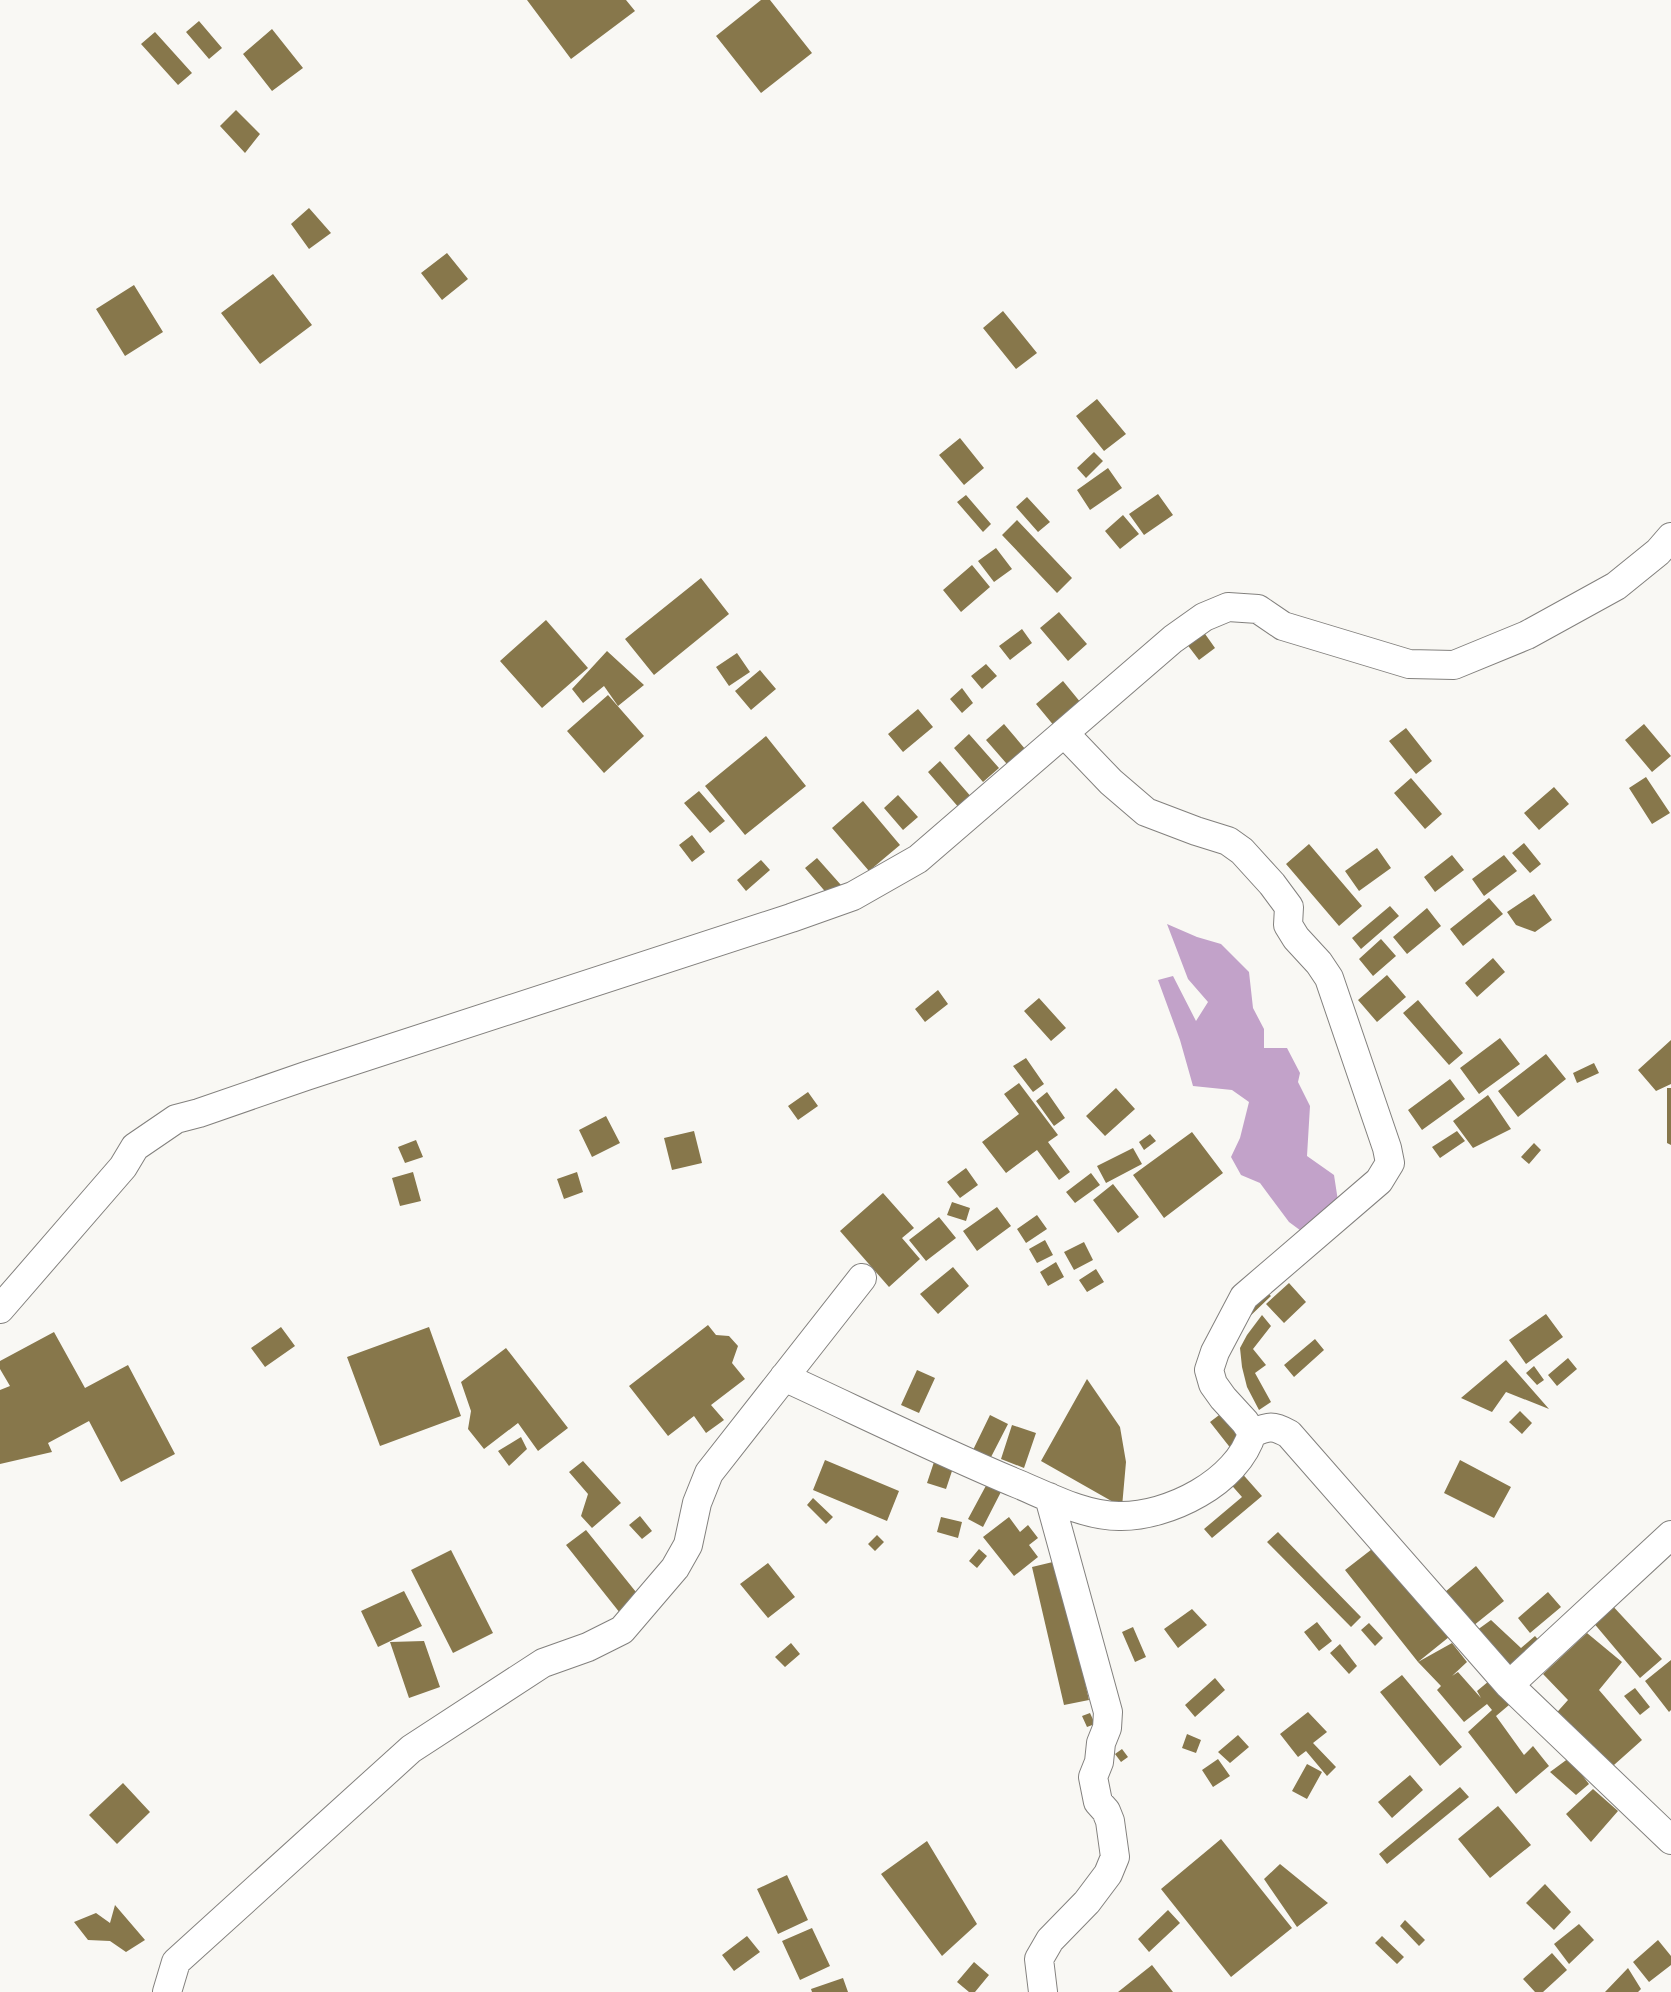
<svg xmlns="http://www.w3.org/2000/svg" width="1671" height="1992" viewBox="0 0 1671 1992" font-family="'IBM Plex Sans',sans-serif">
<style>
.water{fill:#c2a2c9}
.building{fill:#87774b}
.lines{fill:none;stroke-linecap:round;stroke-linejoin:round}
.minor-casing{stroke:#83817e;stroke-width:30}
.minor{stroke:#fff;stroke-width:28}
</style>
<rect width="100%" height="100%" fill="#f9f8f4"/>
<path class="water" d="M 1167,924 L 1197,937 L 1221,944 L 1249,972 L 1253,1008 L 1264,1029 L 1264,1048 L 1287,1048 L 1300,1073 L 1298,1082 L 1310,1106 L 1307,1156 L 1334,1175 L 1340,1214 L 1312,1239 L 1289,1222 L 1260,1183 L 1241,1175 L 1231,1157 L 1240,1138 L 1249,1102 L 1232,1090 L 1193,1086 L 1180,1040 L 1158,980 L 1173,976 L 1196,1021 L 1208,1002 L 1188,979 Z"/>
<path class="building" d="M 527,0 L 626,0 L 635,11 L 571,59 Z
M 761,0 L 770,0 L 812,53 L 761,93 L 716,36 Z
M 199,21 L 222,48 L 209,59 L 186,32 Z
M 272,29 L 303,68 L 272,91 L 243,54 Z
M 155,32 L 192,73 L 178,85 L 141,44 Z
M 236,110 L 260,134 L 245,153 L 220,126 Z
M 309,208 L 331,233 L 309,249 L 291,224 Z
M 447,253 L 468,279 L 442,300 L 421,273 Z
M 273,274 L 312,325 L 260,364 L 221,313 Z
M 134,285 L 163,332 L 125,356 L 96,309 Z
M 1003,311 L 1037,353 L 1016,369 L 983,328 Z
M 1097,399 L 1126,434 L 1104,451 L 1076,416 Z
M 960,438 L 984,468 L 964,485 L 939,455 Z
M 1094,452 L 1103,461 L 1086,478 L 1077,468 Z
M 1108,468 L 1122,488 L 1090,510 L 1077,490 Z
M 1158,494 L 1173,515 L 1144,535 L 1129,514 Z
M 966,495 L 991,524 L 983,532 L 957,502 Z
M 1027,497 L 1050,522 L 1038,532 L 1016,507 Z
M 1123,515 L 1139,534 L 1120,549 L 1105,531 Z
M 1017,520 L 1072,578 L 1057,593 L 1002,535 Z
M 996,548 L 1012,569 L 994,582 L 978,561 Z
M 972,565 L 990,587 L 961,612 L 943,590 Z
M 701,578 L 729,614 L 654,675 L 625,639 Z
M 1059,612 L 1087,644 L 1068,661 L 1040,628 Z
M 546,620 L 588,668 L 542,708 L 500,661 Z
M 1022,629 L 1032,643 L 1010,660 L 999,646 Z
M 1203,631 L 1215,648 L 1199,660 L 1186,643 Z
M 607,651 L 644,685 L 618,706 L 604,686 L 583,703 L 572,689 Z
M 737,653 L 750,672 L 729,686 L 716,667 Z
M 986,664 L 997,676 L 982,689 L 971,676 Z
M 760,670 L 776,689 L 751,710 L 735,691 Z
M 1063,681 L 1081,703 L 1055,727 L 1036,704 Z
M 962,688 L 973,703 L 962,713 L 950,699 Z
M 608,695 L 644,736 L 604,773 L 567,731 Z
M 918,709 L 933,727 L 903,752 L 888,734 Z
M 1004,724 L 1031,756 L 1013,771 L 986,740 Z
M 1644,724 L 1671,756 L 1652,772 L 1625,740 Z
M 1406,728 L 1432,761 L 1416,774 L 1389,741 Z
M 969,734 L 999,768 L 983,782 L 954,748 Z
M 766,736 L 806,786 L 745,835 L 705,786 Z
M 940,761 L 973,799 L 960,809 L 928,772 Z
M 1646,777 L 1670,813 L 1652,824 L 1629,788 Z
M 1411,778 L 1442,814 L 1425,829 L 1394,793 Z
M 1554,787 L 1569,804 L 1539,830 L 1524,813 Z
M 699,791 L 725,821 L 710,833 L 684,803 Z
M 898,795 L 918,817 L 903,830 L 884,808 Z
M 863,801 L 900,845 L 869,871 L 832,828 Z
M 692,835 L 705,852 L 692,862 L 679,845 Z
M 1524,843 L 1541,864 L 1530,873 L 1512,853 Z
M 1309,844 L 1362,906 L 1339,926 L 1286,864 Z
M 1377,848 L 1391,868 L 1359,891 L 1345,871 Z
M 1452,855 L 1464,870 L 1435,892 L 1424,877 Z
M 1504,855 L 1517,871 L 1484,896 L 1472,879 Z
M 817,858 L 841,885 L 829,896 L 805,868 Z
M 761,860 L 770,870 L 746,891 L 737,880 Z
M 1534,894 L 1552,920 L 1535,932 L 1516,925 L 1507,912 Z
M 1489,898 L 1503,914 L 1463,946 L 1450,929 Z
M 1390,906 L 1399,916 L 1361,949 L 1352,938 Z
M 1427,908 L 1441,926 L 1407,954 L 1393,937 Z
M 1381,939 L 1396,956 L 1373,976 L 1359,959 Z
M 1493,958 L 1505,972 L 1477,997 L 1465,983 Z
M 1387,975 L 1406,997 L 1377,1022 L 1358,1000 Z
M 938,990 L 948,1004 L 925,1022 L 915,1009 Z
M 1039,998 L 1066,1028 L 1051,1041 L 1024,1011 Z
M 1418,1000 L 1463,1053 L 1449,1065 L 1403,1013 Z
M 1500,1038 L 1520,1064 L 1479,1094 L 1460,1068 Z
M 1671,1040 L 1671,1084 L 1656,1091 L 1638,1070 Z
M 1546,1054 L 1566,1079 L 1518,1117 L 1498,1091 Z
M 1026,1058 L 1044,1084 L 1033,1092 L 1013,1066 Z
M 1594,1063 L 1599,1073 L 1577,1083 L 1573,1073 Z
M 1450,1079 L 1465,1099 L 1422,1130 L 1408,1110 Z
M 1019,1083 L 1058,1135 L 1048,1142 L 1070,1172 L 1059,1180 L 1037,1150 L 1006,1173 L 982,1142 L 1019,1114 L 1004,1094 Z
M 1116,1088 L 1135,1109 L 1105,1136 L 1086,1116 Z
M 1667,1088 L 1671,1088 L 1671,1145 L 1667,1143 Z
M 808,1092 L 818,1106 L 798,1120 L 788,1106 Z
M 1047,1092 L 1065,1118 L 1054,1126 L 1036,1101 Z
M 1488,1095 L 1511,1129 L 1473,1148 L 1453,1121 Z
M 606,1116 L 620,1143 L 592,1157 L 579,1130 Z
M 694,1131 L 702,1163 L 672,1170 L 664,1138 Z
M 1457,1131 L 1465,1141 L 1440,1158 L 1432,1147 Z
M 1192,1132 L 1223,1173 L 1164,1218 L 1133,1175 Z
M 1150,1134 L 1156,1141 L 1144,1150 L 1139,1142 Z
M 416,1140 L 423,1157 L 405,1163 L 398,1147 Z
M 1534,1143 L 1541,1150 L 1529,1164 L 1521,1157 Z
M 1133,1148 L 1142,1164 L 1106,1183 L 1097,1166 Z
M 966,1168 L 978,1185 L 960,1198 L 947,1182 Z
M 413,1172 L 421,1201 L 400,1206 L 392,1178 Z
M 577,1172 L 583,1192 L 564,1199 L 557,1179 Z
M 1091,1173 L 1100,1185 L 1075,1203 L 1066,1192 Z
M 1113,1184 L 1139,1217 L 1118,1233 L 1093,1200 Z
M 883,1193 L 914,1228 L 902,1238 L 920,1259 L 889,1287 L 840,1231 Z
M 952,1202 L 970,1208 L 966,1221 L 947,1215 Z
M 997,1207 L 1011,1226 L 977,1251 L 963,1231 Z
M 1037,1215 L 1047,1229 L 1026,1243 L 1017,1229 Z
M 939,1217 L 956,1238 L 926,1261 L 909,1240 Z
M 1045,1240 L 1053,1255 L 1037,1263 L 1029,1249 Z
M 1084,1242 L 1093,1260 L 1074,1270 L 1064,1252 Z
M 1056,1262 L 1064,1277 L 1048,1286 L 1040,1272 Z
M 953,1267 L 969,1286 L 938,1314 L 920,1294 Z
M 1096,1269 L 1104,1282 L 1087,1292 L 1079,1280 Z
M 1289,1283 L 1306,1302 L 1284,1323 L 1266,1304 Z
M 1263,1289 L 1271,1296 L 1245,1321 Z
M 1546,1314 L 1563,1337 L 1526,1364 L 1509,1340 Z
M 1262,1315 L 1271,1326 L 1253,1349 L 1266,1365 L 1255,1373 L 1271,1402 L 1259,1410 L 1247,1387 L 1242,1367 L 1240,1348 L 1247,1335 Z
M 708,1325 L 716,1335 L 729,1336 L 738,1346 L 732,1363 L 745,1379 L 711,1405 L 724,1420 L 706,1433 L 694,1416 L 668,1436 L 629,1386 Z
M 281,1327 L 295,1346 L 265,1367 L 251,1348 Z
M 429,1327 L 461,1416 L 380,1446 L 347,1357 Z
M 54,1332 L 85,1388 L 128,1365 L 175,1454 L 121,1482 L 89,1421 L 48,1443 L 52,1452 L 0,1464 L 0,1390 L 10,1386 L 0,1369 L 0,1361 Z
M 1315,1339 L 1324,1350 L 1294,1377 L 1284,1365 Z
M 506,1348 L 568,1428 L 538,1451 L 518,1423 L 484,1449 L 468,1429 L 471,1411 L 461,1382 Z
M 1568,1358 L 1577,1369 L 1557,1386 L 1548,1375 Z
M 1506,1360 L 1549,1409 L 1506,1392 L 1492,1412 L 1461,1398 Z
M 1534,1366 L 1544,1380 L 1537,1385 L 1526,1373 Z
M 917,1370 L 935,1378 L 919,1413 L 901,1405 Z
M 1087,1379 L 1120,1427 L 1126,1462 L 1122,1507 L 1041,1461 Z
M 1227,1409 L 1249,1437 L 1232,1450 L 1210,1422 Z
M 1520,1411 L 1532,1423 L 1522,1434 L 1509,1422 Z
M 990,1415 L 1008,1424 L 990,1459 L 973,1450 Z
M 1012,1425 L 1036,1433 L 1024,1468 L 1001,1459 Z
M 521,1437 L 527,1449 L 509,1466 L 498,1451 Z
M 936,1456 L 955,1462 L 946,1489 L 927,1483 Z
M 825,1460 L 899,1491 L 887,1521 L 813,1490 Z
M 1460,1460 L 1511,1487 L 1494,1518 L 1444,1493 Z
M 583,1461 L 621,1503 L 592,1528 L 581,1516 L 588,1494 L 569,1472 Z
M 1239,1470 L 1262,1496 L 1212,1538 L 1204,1529 L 1242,1497 L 1227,1480 Z
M 989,1480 L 1003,1488 L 983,1527 L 968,1519 Z
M 813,1498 L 833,1517 L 826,1524 L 807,1505 Z
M 640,1516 L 652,1531 L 642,1539 L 629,1525 Z
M 941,1517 L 962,1522 L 958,1538 L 937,1532 Z
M 1009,1517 L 1020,1532 L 1028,1525 L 1038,1538 L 1029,1545 L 1038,1557 L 1014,1576 L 983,1537 Z
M 586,1530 L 640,1597 L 620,1613 L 566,1545 Z
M 1278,1532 L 1361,1617 L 1351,1627 L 1267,1542 Z
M 877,1535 L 884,1542 L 875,1551 L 868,1544 Z
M 1376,1546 L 1449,1637 L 1418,1662 L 1345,1570 Z
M 979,1549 L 987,1556 L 977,1568 L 969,1561 Z
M 451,1550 L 493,1633 L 453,1653 L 411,1570 Z
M 1057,1561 L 1089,1700 L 1064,1705 L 1032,1567 Z
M 768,1563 L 795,1597 L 768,1618 L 740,1584 Z
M 1476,1566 L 1504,1601 L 1473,1626 L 1445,1592 Z
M 404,1591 L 422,1626 L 378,1647 L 361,1611 Z
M 1548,1592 L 1561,1607 L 1530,1633 L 1518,1618 Z
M 1609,1602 L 1662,1659 L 1640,1678 L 1592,1621 Z
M 1192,1609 L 1207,1625 L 1178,1648 L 1164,1629 Z
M 1491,1620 L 1521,1648 L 1535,1636 L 1543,1645 L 1510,1672 L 1473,1633 Z
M 1317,1622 L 1332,1641 L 1319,1651 L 1304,1632 Z
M 1369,1623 L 1383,1638 L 1375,1646 L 1361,1630 Z
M 1133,1627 L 1146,1657 L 1135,1662 L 1122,1632 Z
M 1587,1633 L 1622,1662 L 1599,1690 L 1642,1740 L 1605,1773 L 1551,1719 L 1568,1700 L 1543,1674 Z
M 424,1641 L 440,1687 L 409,1698 L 390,1642 Z
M 791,1643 L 800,1654 L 785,1667 L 775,1657 Z
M 1452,1643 L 1467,1662 L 1452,1676 L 1458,1672 L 1481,1698 L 1477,1691 L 1489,1681 L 1509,1705 L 1496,1716 L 1524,1755 L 1533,1746 L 1549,1766 L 1516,1794 L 1468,1732 L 1492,1710 L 1487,1704 L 1464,1722 L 1437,1690 L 1441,1686 L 1418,1662 Z
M 1340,1644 L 1357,1666 L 1349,1674 L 1330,1653 Z
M 1671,1660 L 1671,1710 L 1669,1712 L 1645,1681 Z
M 1402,1675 L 1462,1747 L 1440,1766 L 1380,1692 Z
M 1215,1678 L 1225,1690 L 1195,1717 L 1185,1705 Z
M 1635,1688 L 1650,1707 L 1640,1715 L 1624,1696 Z
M 1308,1712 L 1327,1732 L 1313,1743 L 1336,1767 L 1327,1776 L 1306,1751 L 1298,1757 L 1280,1734 Z
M 1090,1713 L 1095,1724 L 1087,1727 L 1082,1716 Z
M 1187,1734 L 1201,1740 L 1196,1753 L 1182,1748 Z
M 1238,1735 L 1249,1747 L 1230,1763 L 1218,1752 Z
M 1122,1749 L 1128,1757 L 1121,1762 L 1115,1754 Z
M 1569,1758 L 1589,1784 L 1576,1795 L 1550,1772 Z
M 1218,1759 L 1230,1776 L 1213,1787 L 1202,1770 Z
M 1307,1764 L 1322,1772 L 1307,1799 L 1292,1791 Z
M 1410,1775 L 1423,1790 L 1392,1818 L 1378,1802 Z
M 123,1783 L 150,1812 L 117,1844 L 89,1815 Z
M 1460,1787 L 1469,1797 L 1387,1864 L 1379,1854 Z
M 1593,1789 L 1618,1811 L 1591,1842 L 1566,1814 Z
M 1498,1806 L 1531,1845 L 1490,1878 L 1458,1839 Z
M 1221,1839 L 1292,1928 L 1231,1977 L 1161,1889 Z
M 927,1841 L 977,1924 L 942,1956 L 881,1874 Z
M 1280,1864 L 1328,1903 L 1297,1927 L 1264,1879 Z
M 787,1875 L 808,1920 L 778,1934 L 757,1889 Z
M 1545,1884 L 1571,1912 L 1554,1930 L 1526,1903 Z
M 115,1905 L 145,1940 L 126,1952 L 110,1941 L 88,1940 L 74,1922 L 96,1913 L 110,1923 Z
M 1168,1910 L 1180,1923 L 1149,1952 L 1138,1939 Z
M 1405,1920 L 1425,1940 L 1419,1946 L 1400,1926 Z
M 1579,1924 L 1594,1940 L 1569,1964 L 1554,1944 Z
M 812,1928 L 830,1966 L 800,1980 L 782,1941 Z
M 747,1936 L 760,1952 L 734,1971 L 722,1955 Z
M 1382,1936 L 1404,1957 L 1397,1964 L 1375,1943 Z
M 1658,1940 L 1671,1956 L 1671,1965 L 1649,1982 L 1633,1962 Z
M 1552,1953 L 1567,1970 L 1543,1992 L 1535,1992 L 1523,1979 Z
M 974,1962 L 989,1975 L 975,1992 L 969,1992 L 957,1982 Z
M 1152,1965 L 1173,1992 L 1118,1992 Z
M 1628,1968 L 1641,1989 L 1638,1992 L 1605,1992 Z
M 843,1978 L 848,1992 L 812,1992 L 811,1989 Z"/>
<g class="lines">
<g class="minor-casing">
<path id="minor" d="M 0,1309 L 123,1167 L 135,1147 L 176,1119 L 199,1113 L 306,1076 L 791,918 L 853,896 L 918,859 L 1173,639 L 1204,617 L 1228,607 L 1258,609 L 1283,626 L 1409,664 L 1454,665 L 1527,635 L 1616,586 L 1658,552 L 1671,537
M 784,1377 C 862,1413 939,1451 1018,1484 C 1049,1497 1085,1516 1119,1516 C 1168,1517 1238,1482 1252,1433 L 1245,1422 L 1223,1398 L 1213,1384 L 1209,1370 L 1215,1352 L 1244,1297 L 1379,1181 L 1390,1163 L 1387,1148 L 1329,978 L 1319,963 L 1296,938 L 1288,925 L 1289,907 L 1272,884 L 1242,851 L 1228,841 L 1196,831 L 1146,812 L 1111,782 L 1064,733
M 1252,1433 C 1269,1426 1273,1425 1289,1434 L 1509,1685 L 1671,1840
M 1509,1685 L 1671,1535
M 167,1992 L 176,1962 L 411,1749 L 543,1663 L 588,1647 L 622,1630 L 675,1568 L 688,1545 L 697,1503 L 709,1473 L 862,1278
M 1043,1992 L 1039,1959 L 1050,1940 L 1087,1902 L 1108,1874 L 1115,1857 L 1110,1821 L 1106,1811 L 1098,1802 L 1093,1777 L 1099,1762 L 1101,1743 L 1107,1728 L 1108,1712 L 1049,1497"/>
</g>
<use href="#minor" class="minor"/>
</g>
</svg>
